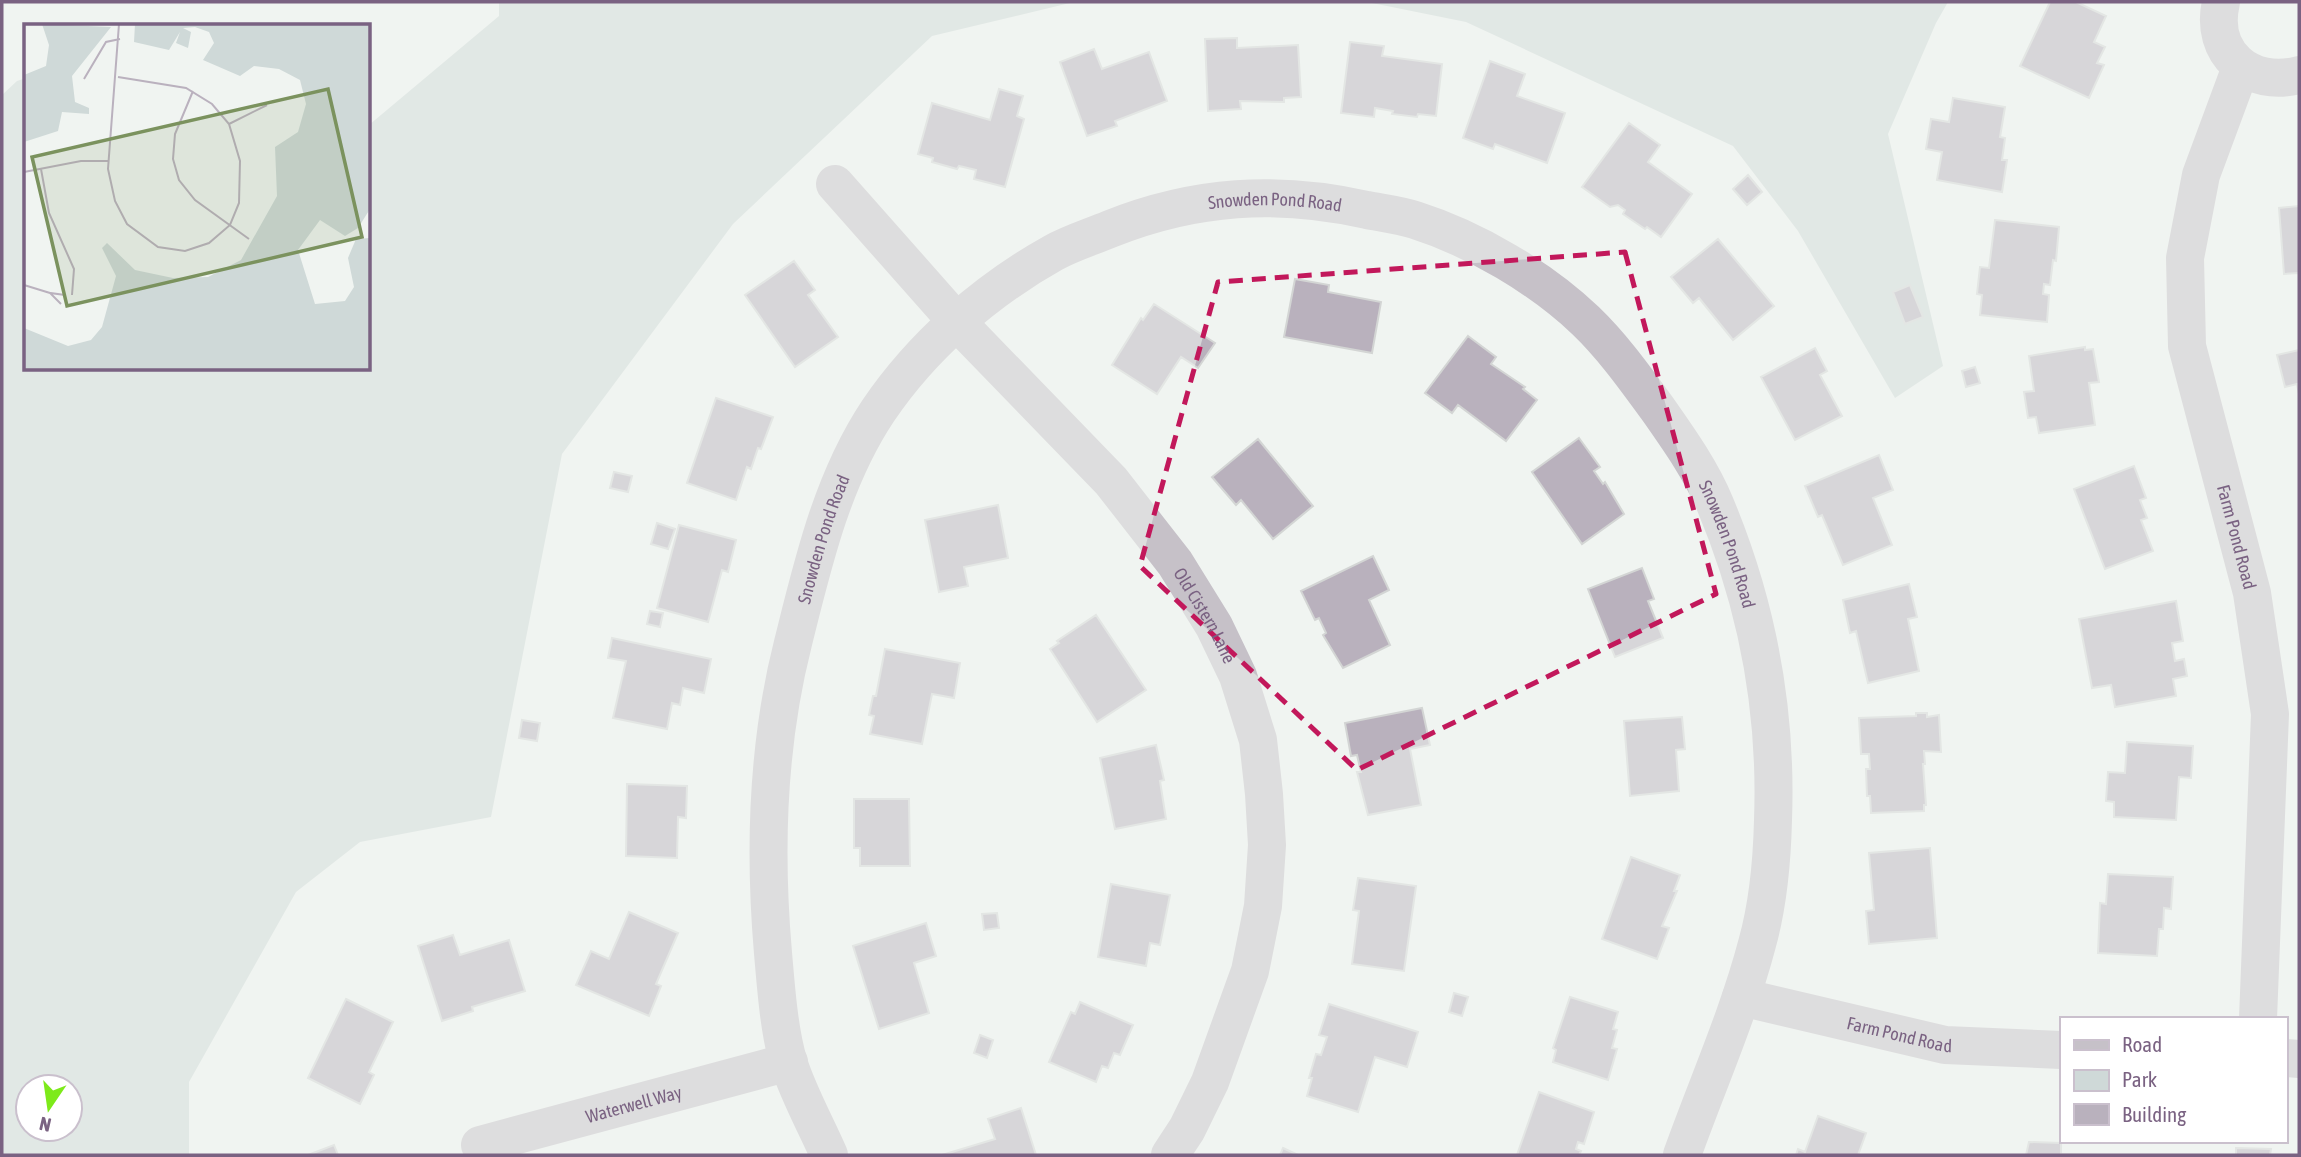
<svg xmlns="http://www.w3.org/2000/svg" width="2301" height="1157" viewBox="0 0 2301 1157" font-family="'Asap Condensed',sans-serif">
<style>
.green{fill:#cfd9d8;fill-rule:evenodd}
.building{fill:#b9b1bd;stroke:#d3d5d4;stroke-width:2}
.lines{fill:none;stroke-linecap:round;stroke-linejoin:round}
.street{stroke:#c6c1c8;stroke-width:38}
.marked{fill:none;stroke:#c2185b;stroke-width:5;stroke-dasharray:14 9;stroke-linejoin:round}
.labels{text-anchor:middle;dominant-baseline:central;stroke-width:7;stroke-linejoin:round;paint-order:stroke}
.street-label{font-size:18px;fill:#7a6282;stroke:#fff}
.inset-road{fill:none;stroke:#bab1be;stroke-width:2}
.view{fill:#7b925e;fill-opacity:0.15;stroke:#7b925e;stroke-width:3.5}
.inset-edge{fill:none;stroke:#7a6282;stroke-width:3.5}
</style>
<rect width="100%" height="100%" fill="#f0f4f1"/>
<path class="green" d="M 499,2 L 1074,2 L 932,36 L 733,224 L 562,454 L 491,817 L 360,842 L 296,892 L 189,1082 L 189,1155 L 2,1155 L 2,95 L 17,81 L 26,78 L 26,369 L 369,369 L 369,125 L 499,16 ZM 28,1087 L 70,1087 L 70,1129 L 28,1129 Z
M 1367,2 L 1948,2 L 1936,23 L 1888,134 L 1943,366 L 1895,398 L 1798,231 L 1733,146 L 1466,22 Z"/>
<path class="building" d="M 2050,2 L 2076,2 L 2106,16 L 2094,42 L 2105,47 L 2097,63 L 2104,65 L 2089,98 L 2020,66 Z
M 1237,38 L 1237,48 L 1298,45 L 1301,97 L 1284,98 L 1284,102 L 1240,101 L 1241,109 L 1208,111 L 1205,39 Z
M 1350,42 L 1384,46 L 1382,56 L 1442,64 L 1436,116 L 1418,114 L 1417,117 L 1392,114 L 1393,111 L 1375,108 L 1374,117 L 1341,113 Z
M 1094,49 L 1102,69 L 1149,52 L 1167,101 L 1115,121 L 1117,126 L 1087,136 L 1060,62 Z
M 1490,61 L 1525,74 L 1517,96 L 1565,113 L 1547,163 L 1495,144 L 1493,149 L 1463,138 Z
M 999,89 L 1023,96 L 1017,116 L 1024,119 L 1005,187 L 974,179 L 976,170 L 959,166 L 957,169 L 932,162 L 933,158 L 918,154 L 932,103 L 990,120 Z
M 1953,98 L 2005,107 L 2000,137 L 2005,138 L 2002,160 L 2007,160 L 2002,192 L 1937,180 L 1942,152 L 1926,149 L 1931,119 L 1949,122 Z
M 1629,123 L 1660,145 L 1648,162 L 1692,194 L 1661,237 L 1647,227 L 1645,229 L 1623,214 L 1625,210 L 1618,205 L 1610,207 L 1582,187 Z
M 1748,175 L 1762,192 L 1747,205 L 1733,189 Z
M 2299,206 L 2299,279 L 2299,273 L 2284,274 L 2279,208 Z
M 1995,220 L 2059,227 L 2056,261 L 2053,260 L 2050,285 L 2044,284 L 2043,294 L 2049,295 L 2047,322 L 1980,315 L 1982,295 L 1977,294 L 1980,267 L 1989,268 Z
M 1718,239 L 1774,306 L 1733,340 L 1699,298 L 1693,303 L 1671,277 Z
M 794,261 L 815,290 L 808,295 L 838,337 L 795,367 L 745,295 Z
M 1295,279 L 1329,285 L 1328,292 L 1381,302 L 1372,353 L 1284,337 Z
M 1910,285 L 1923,317 L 1905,324 L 1893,292 Z
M 1154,304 L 1215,343 L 1198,368 L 1181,357 L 1157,394 L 1112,365 L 1141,318 L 1143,320 Z
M 1468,336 L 1496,357 L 1491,364 L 1525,387 L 1523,389 L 1537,400 L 1506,441 L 1458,405 L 1452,413 L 1425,393 Z
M 2085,347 L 2085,350 L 2093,349 L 2099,382 L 2089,383 L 2095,425 L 2039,433 L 2036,417 L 2028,418 L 2024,392 L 2034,391 L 2029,356 Z
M 1815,348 L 1827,371 L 1820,375 L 1842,416 L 1795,440 L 1761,377 Z
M 2299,350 L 2299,394 L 2297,384 L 2285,387 L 2277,355 Z
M 1975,367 L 1980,383 L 1966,387 L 1962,371 Z
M 716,398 L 773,417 L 761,449 L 758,448 L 751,469 L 747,467 L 736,500 L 687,483 Z
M 1579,438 L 1600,467 L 1594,471 L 1603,484 L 1605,482 L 1624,514 L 1582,544 L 1532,472 Z
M 1258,439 L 1313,506 L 1273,539 L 1241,500 L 1236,505 L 1212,477 Z
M 1879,455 L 1893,490 L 1873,498 L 1892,545 L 1843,565 L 1822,515 L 1818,517 L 1805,486 Z
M 2134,466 L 2146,498 L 2140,500 L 2147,518 L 2141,520 L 2153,551 L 2105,569 L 2074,489 Z
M 614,472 L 632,476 L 628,492 L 610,488 Z
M 998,505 L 1008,558 L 964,567 L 968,586 L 939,592 L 925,520 Z
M 657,523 L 675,529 L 668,549 L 651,544 Z
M 679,525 L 736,540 L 728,572 L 722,570 L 708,622 L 657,608 Z
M 1373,556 L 1389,590 L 1369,600 L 1390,645 L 1343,668 L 1323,635 L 1326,633 L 1319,618 L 1315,620 L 1301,591 Z
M 1642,568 L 1654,599 L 1648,601 L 1663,638 L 1615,657 L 1588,589 Z
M 1909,584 L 1917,617 L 1908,619 L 1919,671 L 1868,683 L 1856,631 L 1850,633 L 1843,600 Z
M 2176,601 L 2183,641 L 2172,643 L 2175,661 L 2184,659 L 2187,676 L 2173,679 L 2176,696 L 2115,707 L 2111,685 L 2092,688 L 2079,619 Z
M 650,611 L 663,613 L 660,627 L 647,624 Z
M 1096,615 L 1146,690 L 1097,722 L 1050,649 L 1059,643 L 1057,641 Z
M 612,638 L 711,659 L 704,693 L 683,688 L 680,705 L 672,703 L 667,729 L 613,718 L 626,661 L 608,658 Z
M 885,649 L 960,663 L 954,698 L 932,694 L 922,744 L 870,734 L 874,716 L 869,715 L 873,696 L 876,696 Z
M 1422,708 L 1430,745 L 1410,749 L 1421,805 L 1368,815 L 1357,772 L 1361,772 L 1357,755 L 1351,756 L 1345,723 Z
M 1916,713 L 1927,713 L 1927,717 L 1939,715 L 1941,752 L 1924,751 L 1925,764 L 1923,764 L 1926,805 L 1924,805 L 1924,811 L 1871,813 L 1870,796 L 1867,796 L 1866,769 L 1870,769 L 1869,754 L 1861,754 L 1859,718 L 1916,716 Z
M 1682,717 L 1685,749 L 1676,750 L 1679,791 L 1630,796 L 1624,721 Z
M 522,720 L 540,723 L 537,741 L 519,738 Z
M 2127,742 L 2193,746 L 2191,778 L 2179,777 L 2176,820 L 2114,817 L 2114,802 L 2106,801 L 2108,772 L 2125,773 Z
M 1156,745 L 1164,780 L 1160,781 L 1166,819 L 1115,829 L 1100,758 Z
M 627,784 L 687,786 L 686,818 L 678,817 L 677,858 L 626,856 Z
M 854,799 L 909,799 L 910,866 L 860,866 L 860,848 L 854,848 Z
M 1930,848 L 1937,938 L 1869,944 L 1866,911 L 1874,910 L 1869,853 Z
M 1631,857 L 1680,875 L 1674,891 L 1677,891 L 1662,926 L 1669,928 L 1657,959 L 1602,939 Z
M 2108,874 L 2173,877 L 2171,909 L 2164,908 L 2163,929 L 2159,929 L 2157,956 L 2098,953 L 2100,903 L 2106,904 Z
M 1358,878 L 1416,886 L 1404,971 L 1352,964 L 1359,911 L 1353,910 Z
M 1111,884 L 1170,895 L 1160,945 L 1150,943 L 1146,966 L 1098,957 Z
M 629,912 L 678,933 L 656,984 L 661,986 L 649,1016 L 576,985 L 591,951 L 609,959 Z
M 997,913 L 999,928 L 984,930 L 982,914 Z
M 926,923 L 936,956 L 914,963 L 929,1013 L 879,1029 L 853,946 Z
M 453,935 L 460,955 L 509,940 L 525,991 L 472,1007 L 473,1011 L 442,1021 L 418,946 Z
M 1454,993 L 1468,997 L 1462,1016 L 1449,1012 Z
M 1570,997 L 1618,1012 L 1613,1029 L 1617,1030 L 1612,1048 L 1617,1049 L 1608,1080 L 1553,1062 L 1556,1050 L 1553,1048 Z
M 346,999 L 393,1022 L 369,1072 L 374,1075 L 360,1104 L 308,1078 Z
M 1080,1002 L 1133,1025 L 1120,1055 L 1114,1053 L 1108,1068 L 1102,1066 L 1096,1082 L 1049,1062 L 1071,1012 L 1075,1014 Z
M 1329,1004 L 1418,1032 L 1407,1067 L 1375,1057 L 1358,1112 L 1307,1096 L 1312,1078 L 1309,1078 L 1316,1054 L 1321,1055 L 1327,1037 L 1319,1035 Z
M 980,1035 L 993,1040 L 987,1058 L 974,1053 Z
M 1539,1092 L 1594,1112 L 1584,1144 L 1578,1142 L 1576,1149 L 1581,1151 L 1579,1155 L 1517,1155 Z
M 1021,1108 L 1036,1155 L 942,1155 L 995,1139 L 988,1119 Z
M 1818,1116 L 1866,1133 L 1858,1155 L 1796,1155 L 1798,1149 L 1805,1152 Z
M 2029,1142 L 2061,1143 L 2061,1154 L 2101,1155 L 2026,1155 Z
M 334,1145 L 338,1155 L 308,1155 Z
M 1283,1148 L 1298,1155 L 1280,1155 Z
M 2236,1148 L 2271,1149 L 2270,1155 L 2286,1155 L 2236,1155 Z"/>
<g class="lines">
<g class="street">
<path d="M 2221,2 C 2209,54 2250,88 2299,75"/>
<path id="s1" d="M 2241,67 L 2201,175 L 2185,258 L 2187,346 L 2252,593 L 2270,714 L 2258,1019"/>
<path id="s2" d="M 835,184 L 957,322 L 1111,481 L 1175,563 L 1214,626 L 1238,676 L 1258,740 L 1264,794 L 1267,845 L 1263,906 L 1250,971 L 1210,1082 L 1187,1129 L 1170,1155"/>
<path id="s3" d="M 1741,997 L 1945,1045 L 2061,1050"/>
<path d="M 2285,1058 L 2299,1059"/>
<path id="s4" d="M 480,1145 L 789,1062"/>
<path id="s5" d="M 829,1155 C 816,1125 799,1095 789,1064 C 779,1032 776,987 773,953 C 764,849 767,745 793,643 C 813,563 832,480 878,411 C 922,346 985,291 1053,253 C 1071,243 1091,237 1110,229 C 1195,195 1277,190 1367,210 C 1383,213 1400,215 1415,220 C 1475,239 1541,278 1586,321 C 1613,347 1635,378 1657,408 C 1678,438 1701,470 1715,504 C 1757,604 1777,712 1773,820 C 1772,861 1768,905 1757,944 C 1738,1016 1707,1085 1682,1155"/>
</g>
</g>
<path d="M0 0H2301V1157H0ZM 1625,252 L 1716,594 L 1357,770 L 1140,566 L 1218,282 Z" fill="#f0f4f1" fill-opacity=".55" fill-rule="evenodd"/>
<path class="marked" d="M 1625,252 L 1716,594 L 1357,770 L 1140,566 L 1218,282 Z"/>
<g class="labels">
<g class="street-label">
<text stroke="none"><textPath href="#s5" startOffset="1241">Snowden Pond Road</textPath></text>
<text stroke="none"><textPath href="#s1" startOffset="485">Farm Pond Road</textPath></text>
<text stroke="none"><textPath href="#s5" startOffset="632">Snowden Pond Road</textPath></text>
<text stroke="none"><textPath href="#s5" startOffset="1850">Snowden Pond Road</textPath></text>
<text stroke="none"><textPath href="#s2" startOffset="570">Old Cistern Lane</textPath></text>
<text stroke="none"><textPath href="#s3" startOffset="163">Farm Pond Road</textPath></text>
<text stroke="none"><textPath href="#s4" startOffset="159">Waterwell Way</textPath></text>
</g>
</g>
<g transform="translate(24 24)">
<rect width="346" height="346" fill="#f0f4f1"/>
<path d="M 18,0 L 87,3 L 48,52 L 51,78 L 65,84 L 65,90 L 38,88 L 34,107 L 0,118 L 0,51 L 22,42 L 25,21 ZM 111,0 L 346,0 L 346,185 L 334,204 L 321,212 L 296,196 L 274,226 L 291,280 L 321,277 L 330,263 L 324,234 L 332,215 L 346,214 L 346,346 L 0,346 L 0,304 L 44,322 L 67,316 L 78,303 L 92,252 L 78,224 L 83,219 L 111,246 L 149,254 L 184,253 L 217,236 L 253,172 L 251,123 L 274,108 L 282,80 L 276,56 L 255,45 L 230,42 L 216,52 L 179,36 L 190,19 L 185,8 L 171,3 L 159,4 L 167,8 L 164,24 L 152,19 L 156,8 L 145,26 L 110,18 Z" fill="#cfd9d8"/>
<path class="inset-road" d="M 94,53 L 162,64 L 188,80 L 205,100 L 216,137 L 215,179 L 206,201 L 185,219 L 161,227 L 134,223 L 103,200 L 91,177 L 84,145 L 95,0M 60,55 L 82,18 L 96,15M 169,67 L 151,110 L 149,135 L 155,156 L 171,176 L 225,215M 205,100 L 243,81M 17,145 L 25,189 L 50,245 L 48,271M 0,148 L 57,137 L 85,137M 0,261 L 26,269M 37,280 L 26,269 L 41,271"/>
<path class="view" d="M 304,65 L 338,213 L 43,282 L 8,133 Z"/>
<rect width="346" height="346" class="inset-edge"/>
</g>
<rect width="2301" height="1157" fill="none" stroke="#7a6282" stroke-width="7"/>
<rect x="2060" y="1017" width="228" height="126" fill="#ffffff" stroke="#cac0cd" stroke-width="2"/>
<rect x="2074" y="1040" width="35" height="10" fill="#c6c1c8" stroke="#cac0cd" stroke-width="2"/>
<text x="2122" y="1052" font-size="21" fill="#7a6282">Road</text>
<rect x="2074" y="1070" width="35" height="21" fill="#cfd9d8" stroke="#cac0cd" stroke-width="2"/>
<text x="2122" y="1087" font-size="21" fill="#7a6282">Park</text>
<rect x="2074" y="1104" width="35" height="21" fill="#b9b1bd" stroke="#cac0cd" stroke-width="2"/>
<text x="2122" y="1122" font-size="21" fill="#7a6282">Building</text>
<g transform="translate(49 1108) rotate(193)"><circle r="33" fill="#ffffff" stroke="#cac0cd" stroke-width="2"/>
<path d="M0-5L12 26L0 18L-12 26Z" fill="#7dea1a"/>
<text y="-10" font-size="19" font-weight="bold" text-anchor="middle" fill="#7a6282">N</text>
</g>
</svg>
